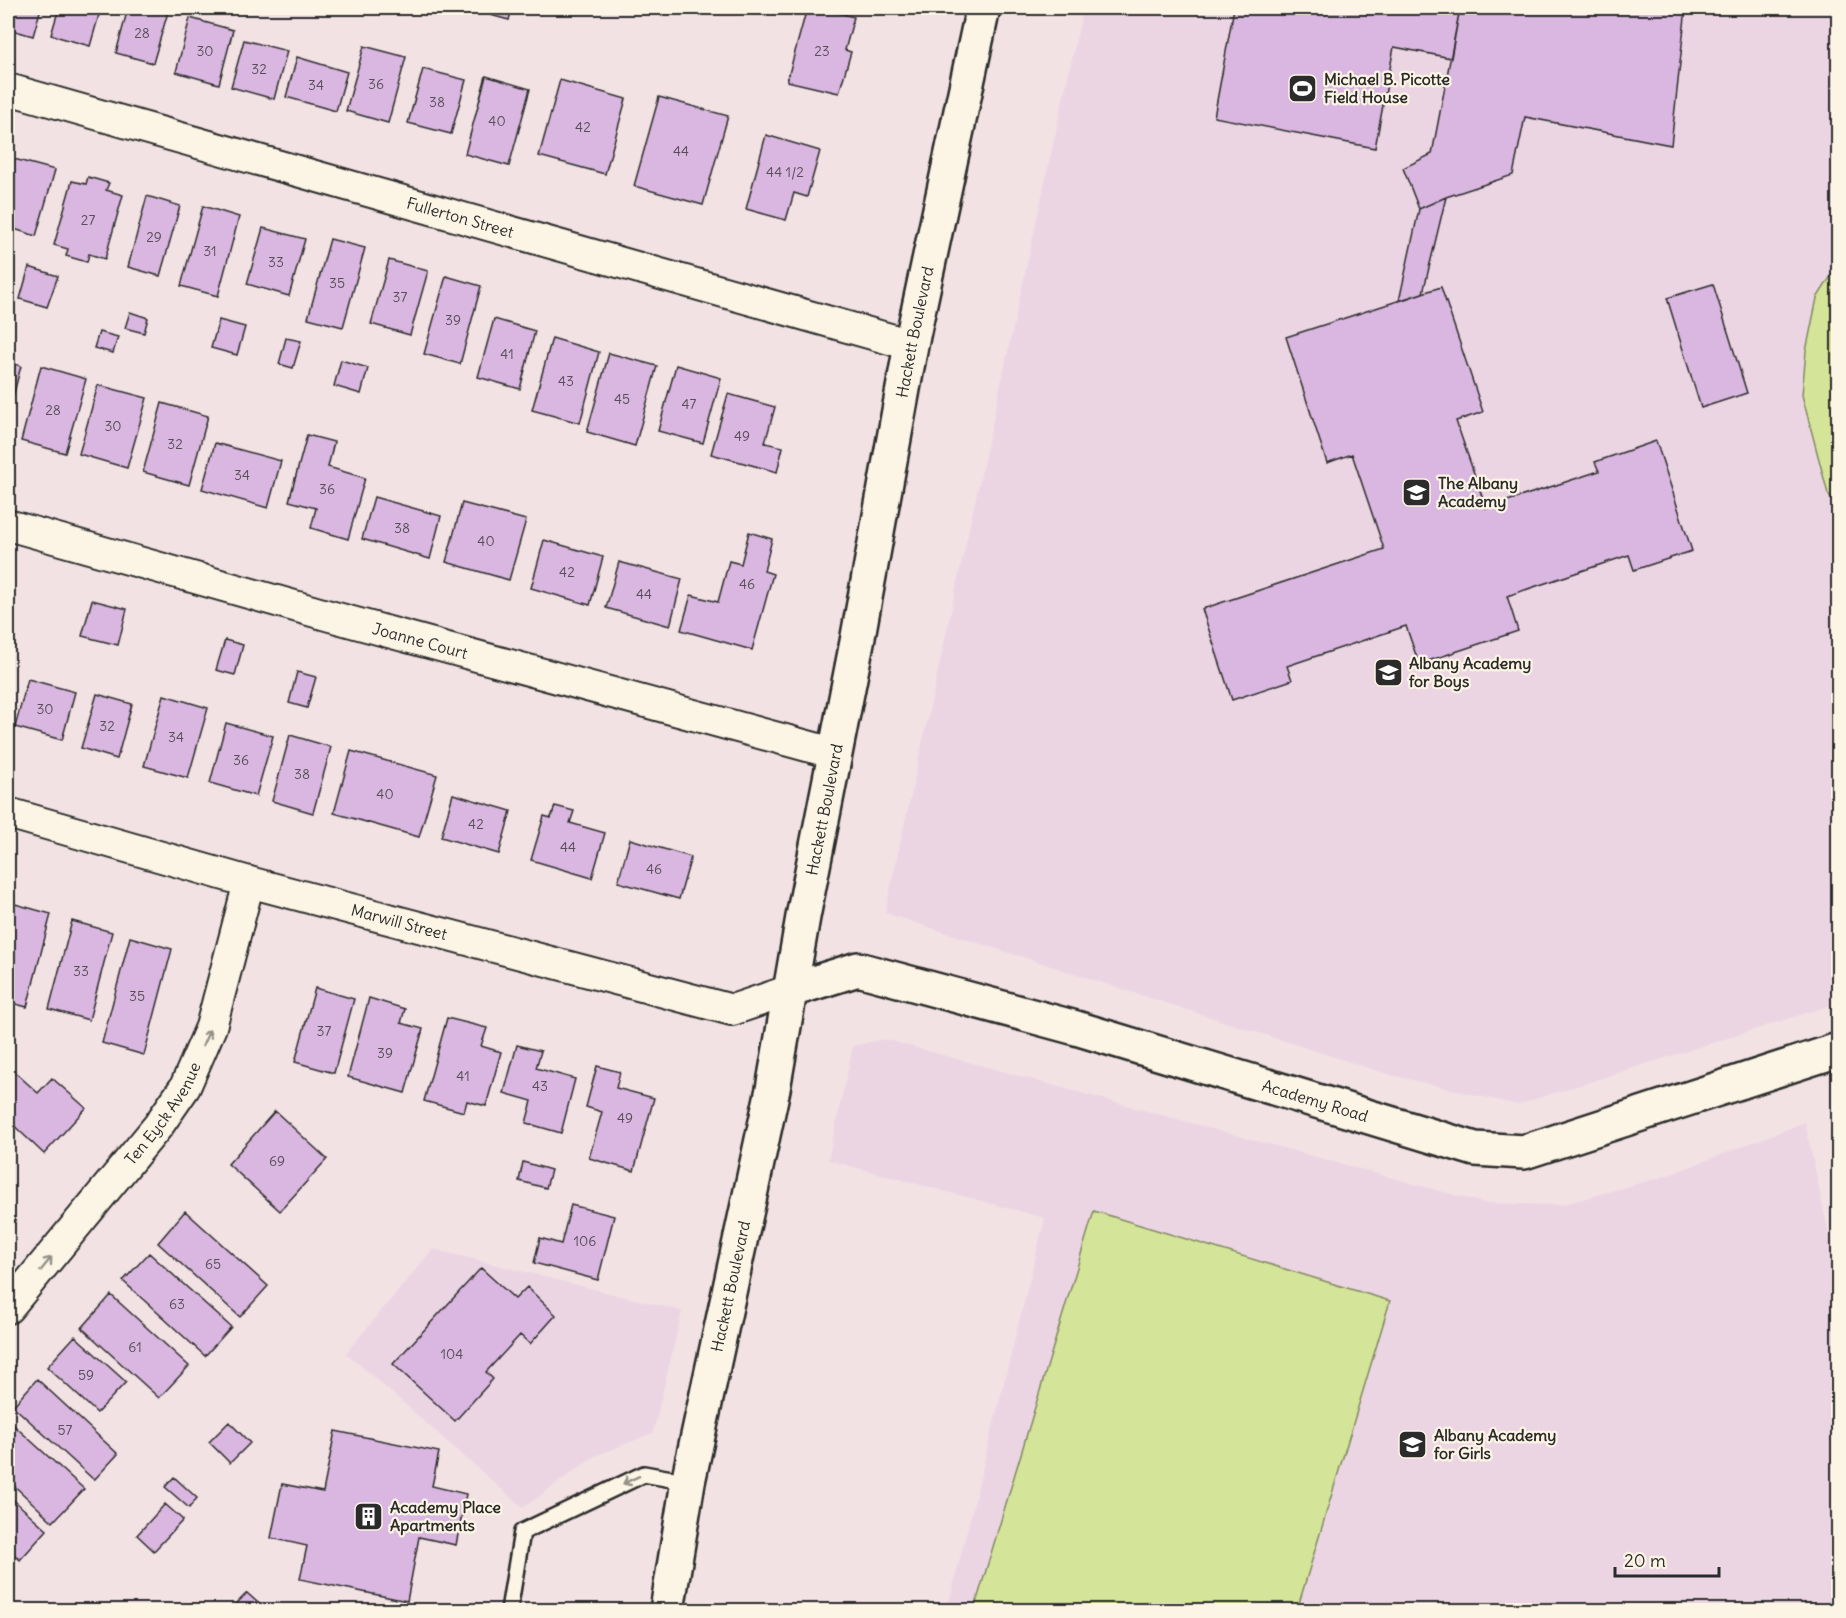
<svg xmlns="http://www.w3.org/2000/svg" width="1846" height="1618" font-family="Delius,sans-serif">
  <rect width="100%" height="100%" fill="#f2e2e4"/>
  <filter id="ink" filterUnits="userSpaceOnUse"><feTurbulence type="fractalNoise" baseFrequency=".0167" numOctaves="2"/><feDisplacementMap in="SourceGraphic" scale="12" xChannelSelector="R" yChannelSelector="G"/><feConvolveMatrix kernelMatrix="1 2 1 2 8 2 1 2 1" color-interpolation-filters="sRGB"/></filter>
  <g filter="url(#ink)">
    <path fill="#ebd5e3" d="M1083,8h755v995l-321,102 -130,-31 -502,-161z
      M884,1039l600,164 76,2 106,-29 139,-54 33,156v332h-891l98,-392 -217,-58 25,-114z
      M433,1249l249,62 -29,122 -58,23 -72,52 -177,-155z"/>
    <path fill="#d4e498" stroke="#808862" stroke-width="1.5" d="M1838,265v244l-10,-15 -26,-99 4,-44 11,-53z
      M1094,1211l296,90 -93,309h-323z"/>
    <path fill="#dab7e1" stroke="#2b2b2b" stroke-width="1.5" d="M8,8h33l-8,28 -25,-7z
      M59,8h42l-11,38 -39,-11z
      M128,8h22l18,4 -15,51 -37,-10z
      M492,8h20l-3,12 -19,-5z
      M807,8h14l33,9 -9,33 6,2 -12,41 -52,-12z
      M1234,8h226l-9,50 -57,-11 -19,101 -161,-31z
      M1460,8h226l-15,137 -146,-28 -12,58 -67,22 -27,12 -16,-41 29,-14z
      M190,18l43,12 -14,54 -43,-12z
      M244,40l43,11 -13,48 -43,-12z
      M364,46l42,11 -18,66 -42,-12z
      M297,57l50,15 -11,39 -50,-14z
      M423,69l43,11 -15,54 -43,-11z
      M486,76l44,13 -21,77 -44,-12z
      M560,80l66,19 -21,75 -66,-18z
      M659,97l69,19 -25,89 -69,-19z
      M766,135l54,16 -13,46 -13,-4 -8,27 -40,-11z
      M14,159l41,11 -19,66 -28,-9v-44z
      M88,177l21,6 -3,7 17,5 -18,64 -16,-5 -2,8 -21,-6 2,-7 -14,-4 18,-64 14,3z
      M147,196l33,10 -20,70 -32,-9z
      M1446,197l-23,96 -24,8 20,-92z
      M203,206l36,11 -21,79 -37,-10z
      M263,228l42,11 -16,57 -42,-12z
      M330,239l35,9 -22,79 -35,-9z
      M389,260l39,11 -18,64 -39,-11z
      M29,267l29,9 -11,31 -27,-8z
      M446,276l35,10 -21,78 -36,-10z
      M1713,284l34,109 -46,15 -34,-110z
      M1441,287l42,125 -27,9 30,87 113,-37 -4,-9 61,-21 36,110 -58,19 -5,-15 -122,41 11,35 -99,33 -13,-38 -119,40 5,14 -60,20 -30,-91 182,-60 -32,-95 -25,9 -41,-126z
      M130,312l18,6 -4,15 -19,-5z
      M494,319l41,12 -15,58 -42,-12z
      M219,320l26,7 -8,28 -26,-7z
      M99,332l19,5 -5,16 -19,-5z
      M286,338l15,3 -8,27 -14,-4z
      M552,338l47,14 -19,71 -48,-13z
      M609,353l48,13 -22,80 -48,-14z
      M341,360l27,8 -7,26 -27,-8z
      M8,362l13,4 -13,50z
      M676,365l45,13 -18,65 -45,-12z
      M41,366l45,13 -21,74 -44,-12z
      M98,385l49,13 -20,70 -48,-14z
      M728,394l47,13 -10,36 18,4 -6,25 -66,-18z
      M162,403l46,13 -19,69 -46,-13z
      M307,435l27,7 -6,25 37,11 -17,61 -37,-11 5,-20 -27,-7z
      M215,443l66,18 -13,47 -66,-19z
      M374,497l67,19 -11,43 -68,-20z
      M462,503l64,17 -17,60 -63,-18z
      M749,532l23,7 -8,32 9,3 -21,76 -71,-20 10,-35 27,7 11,-41 12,3z
      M544,540l59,17 -13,48 -59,-17z
      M619,562l63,17 -12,47 -64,-18z
      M92,600l35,9 -9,36 -36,-9z
      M225,640l18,5 -8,30 -19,-5z
      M297,672l19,5 -9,31 -18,-5z
      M28,679l47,13 -13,48 -47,-13z
      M97,694l35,10 -15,55 -36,-11z
      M164,695l44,13 -20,70 -44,-12z
      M226,723l47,13 -17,60 -46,-13z
      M290,735l41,12 -18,66 -41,-12z
      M351,751l86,24 -18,62 -85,-24z
      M453,794l58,17 -12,43 -58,-17z
      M555,806l19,5 -4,12 35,10 -13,45 -61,-18 13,-44 7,2z
      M630,839l61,18 -12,42 -61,-17z
      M8,902l43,12 -24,93 -19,-5z
      M72,921l40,11 -23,88 -40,-11z
      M130,937l42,12 -28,106 -42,-12z
      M315,988l39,11 -20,74 -39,-11z
      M369,998l36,11 -4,14 22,6 -18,64 -57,-16z
      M447,1018l40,10 -6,18 20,6 -15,54 -19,-5 -3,11 -40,-11z
      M517,1045l24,6 -5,17 39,11 -14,54 -35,-10 6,-22 -28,-8z
      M8,1066l30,27 14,-15 34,30 -42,46 -36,-34z
      M597,1066l23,6 -4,16 38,10 -20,73 -45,-13 13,-46 -16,-5z
      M275,1111l52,48 -47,52 -52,-47z
      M523,1162l28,8 -5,18 -27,-7z
      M571,1205l43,11 -16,64 -64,-17 6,-25 21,6z
      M185,1211l83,75 -28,31 -82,-74z
      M149,1253l82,74 -26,29 -82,-75z
      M481,1268l34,31 12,-12 29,28 -26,29 -10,-9 -34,37 7,7 -38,42 -62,-57z
      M111,1295l78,71 -30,32 -77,-70z
      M75,1336l51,46 -29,31 -50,-46z
      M37,1379l81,75 -24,26 -81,-74z
      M8,1420l76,69 -31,33 -45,-42z
      M229,1422l21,21 -20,20 -21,-21z
      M335,1431l104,21 -7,34 34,8 -10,51 -37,-8 -12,64 -107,-22 7,-33 -36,-8 11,-54 41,8z
      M174,1477l23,21 -8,10 -24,-21z
      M8,1495l39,35 -27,30 -12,-12z
      M165,1504l18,16 -29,31 -17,-16z
      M247,1593l19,17h-36z"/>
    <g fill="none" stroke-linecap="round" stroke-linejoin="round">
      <defs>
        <path id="lane" d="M509,1610l13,-78 122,-58 44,8"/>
        <g id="street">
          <path id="s1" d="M8,89l903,256"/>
          <path id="s2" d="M8,525l322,91 503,137"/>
          <path id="s3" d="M8,813l241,69 483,128 59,-20"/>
          <path id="s4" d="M8,1308l150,-182 27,-39 26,-60 38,-145"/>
        </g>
        <g id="secondary">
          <path id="s5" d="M791,990l67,-21 218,59 399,121 49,3 314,-102"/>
          <path id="s6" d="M667,1610l21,-128 85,-393 30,-172 54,-275 54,-297 72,-337"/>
        </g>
      </defs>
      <use href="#lane" stroke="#2b2b2b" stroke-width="20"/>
      <use href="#street" stroke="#2b2b2b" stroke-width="34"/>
      <use href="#secondary" stroke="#2b2b2b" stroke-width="38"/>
      <use href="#lane" stroke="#fcf5e5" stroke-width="15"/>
      <use href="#street" stroke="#fcf5e5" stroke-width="30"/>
      <use href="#secondary" stroke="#fcf5e5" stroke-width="33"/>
    </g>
    <defs><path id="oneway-shaft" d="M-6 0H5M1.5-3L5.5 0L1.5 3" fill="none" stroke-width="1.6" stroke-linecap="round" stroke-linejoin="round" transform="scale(1.5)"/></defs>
    <g stroke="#949088">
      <use href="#oneway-shaft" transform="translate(206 1038) rotate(-67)"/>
      <use href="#oneway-shaft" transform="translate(46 1264) rotate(-51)"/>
      <use href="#oneway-shaft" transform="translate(631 1480) rotate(155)"/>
    </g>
  </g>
  <defs>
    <symbol id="stadium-square" viewBox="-11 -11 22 22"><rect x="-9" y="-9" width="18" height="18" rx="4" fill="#2b2b2b" stroke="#fcf5e5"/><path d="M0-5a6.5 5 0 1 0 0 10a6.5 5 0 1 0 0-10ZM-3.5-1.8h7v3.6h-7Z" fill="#fff"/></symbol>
    <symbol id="school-square" viewBox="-11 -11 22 22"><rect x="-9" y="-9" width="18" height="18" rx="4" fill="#2b2b2b" stroke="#fcf5e5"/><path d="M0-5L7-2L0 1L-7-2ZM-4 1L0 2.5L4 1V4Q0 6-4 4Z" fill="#fff"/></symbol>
    <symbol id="building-square" viewBox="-11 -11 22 22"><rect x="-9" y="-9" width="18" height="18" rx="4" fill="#2b2b2b" stroke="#fcf5e5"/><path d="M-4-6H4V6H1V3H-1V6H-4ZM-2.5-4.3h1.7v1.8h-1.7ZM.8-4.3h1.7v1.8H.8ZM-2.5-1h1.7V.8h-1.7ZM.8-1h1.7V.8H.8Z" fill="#fff"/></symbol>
  </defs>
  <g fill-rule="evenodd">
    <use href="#stadium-square" x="1286" y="72" width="33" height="33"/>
    <use href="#school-square" x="1400" y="476" width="33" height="33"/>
    <use href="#school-square" x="1372" y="656" width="33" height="33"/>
    <use href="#school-square" x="1396" y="1428" width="33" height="33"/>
    <use href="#building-square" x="352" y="1500" width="33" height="33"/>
  </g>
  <g text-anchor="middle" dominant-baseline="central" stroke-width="4.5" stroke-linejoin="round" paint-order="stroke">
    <g font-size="14" fill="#574e58">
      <text x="142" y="33">28</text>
      <text x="205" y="51">30</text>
      <text x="822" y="51">23</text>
      <text x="259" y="69">32</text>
      <text x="376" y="84">36</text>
      <text x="316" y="85">34</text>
      <text x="437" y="102">38</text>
      <text x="497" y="121">40</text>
      <text x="583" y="127">42</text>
      <text x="681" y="151">44</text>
      <text x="785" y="172">44 1/2</text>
      <text x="88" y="220">27</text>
      <text x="154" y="237">29</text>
      <text x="210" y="251">31</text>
      <text x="276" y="262">33</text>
      <text x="337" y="283">35</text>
      <text x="400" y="297">37</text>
      <text x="453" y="320">39</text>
      <text x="507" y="354">41</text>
      <text x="566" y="381">43</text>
      <text x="622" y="399">45</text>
      <text x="689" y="404">47</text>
      <text x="53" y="410">28</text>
      <text x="113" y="426">30</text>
      <text x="742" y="436">49</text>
      <text x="175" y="444">32</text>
      <text x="242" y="475">34</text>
      <text x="327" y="489">36</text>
      <text x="402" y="528">38</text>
      <text x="486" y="541">40</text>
      <text x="567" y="572">42</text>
      <text x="747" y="584">46</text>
      <text x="644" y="594">44</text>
      <text x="45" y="709">30</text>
      <text x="107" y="726">32</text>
      <text x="176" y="737">34</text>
      <text x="241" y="760">36</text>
      <text x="302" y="774">38</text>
      <text x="385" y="794">40</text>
      <text x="476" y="824">42</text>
      <text x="568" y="847">44</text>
      <text x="654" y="869">46</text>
      <text x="81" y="971">33</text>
      <text x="137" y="996">35</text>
      <text x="324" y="1031">37</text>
      <text x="385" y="1053">39</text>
      <text x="463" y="1076">41</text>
      <text x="540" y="1086">43</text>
      <text x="625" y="1118">49</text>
      <text x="277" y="1161">69</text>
      <text x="585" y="1241">106</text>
      <text x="213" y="1264">65</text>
      <text x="177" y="1304">63</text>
      <text x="135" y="1347">61</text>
      <text x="452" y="1354">104</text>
      <text x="86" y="1375">59</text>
      <text x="65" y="1430">57</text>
    </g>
    <g font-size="16" font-weight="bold" fill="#2b2b2b" stroke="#fcf5e5" text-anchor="start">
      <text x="1324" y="79">Michael B. Picotte<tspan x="1324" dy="18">Field House</tspan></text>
      <text x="1438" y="483">The Albany<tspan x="1438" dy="18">Academy</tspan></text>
      <text x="1409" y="663">Albany Academy<tspan x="1409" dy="18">for Boys</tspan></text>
      <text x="1434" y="1435">Albany Academy<tspan x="1434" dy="18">for Girls</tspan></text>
      <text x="390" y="1507">Academy Place<tspan x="390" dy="18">Apartments</tspan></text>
    </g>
    <g font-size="16" fill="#2b2b2b" stroke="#fcf5e5">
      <text stroke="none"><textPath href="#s1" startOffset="470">Fullerton Street</textPath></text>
      <text stroke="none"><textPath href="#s6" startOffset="1302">Hackett Boulevard</textPath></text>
      <text stroke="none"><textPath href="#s2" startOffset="428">Joanne Court</textPath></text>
      <text stroke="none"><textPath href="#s6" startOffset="816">Hackett Boulevard</textPath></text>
      <text stroke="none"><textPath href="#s3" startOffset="406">Marwill Street</textPath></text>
      <text stroke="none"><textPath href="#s5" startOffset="546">Academy Road</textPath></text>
      <text stroke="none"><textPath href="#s4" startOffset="249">Ten Eyck Avenue</textPath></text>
      <text stroke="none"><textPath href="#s6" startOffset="330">Hackett Boulevard</textPath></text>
    </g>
  </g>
  <rect width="1846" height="1618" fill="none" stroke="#fcf5e5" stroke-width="30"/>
  <rect x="15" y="15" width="1816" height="1588" fill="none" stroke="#2b2b2b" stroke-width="2" filter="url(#ink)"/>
  <path d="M1615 1567v9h104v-9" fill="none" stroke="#2b2b2b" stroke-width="3"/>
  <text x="1624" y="1567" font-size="18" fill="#2b2b2b" stroke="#fcf5e5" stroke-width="4.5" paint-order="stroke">20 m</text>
</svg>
